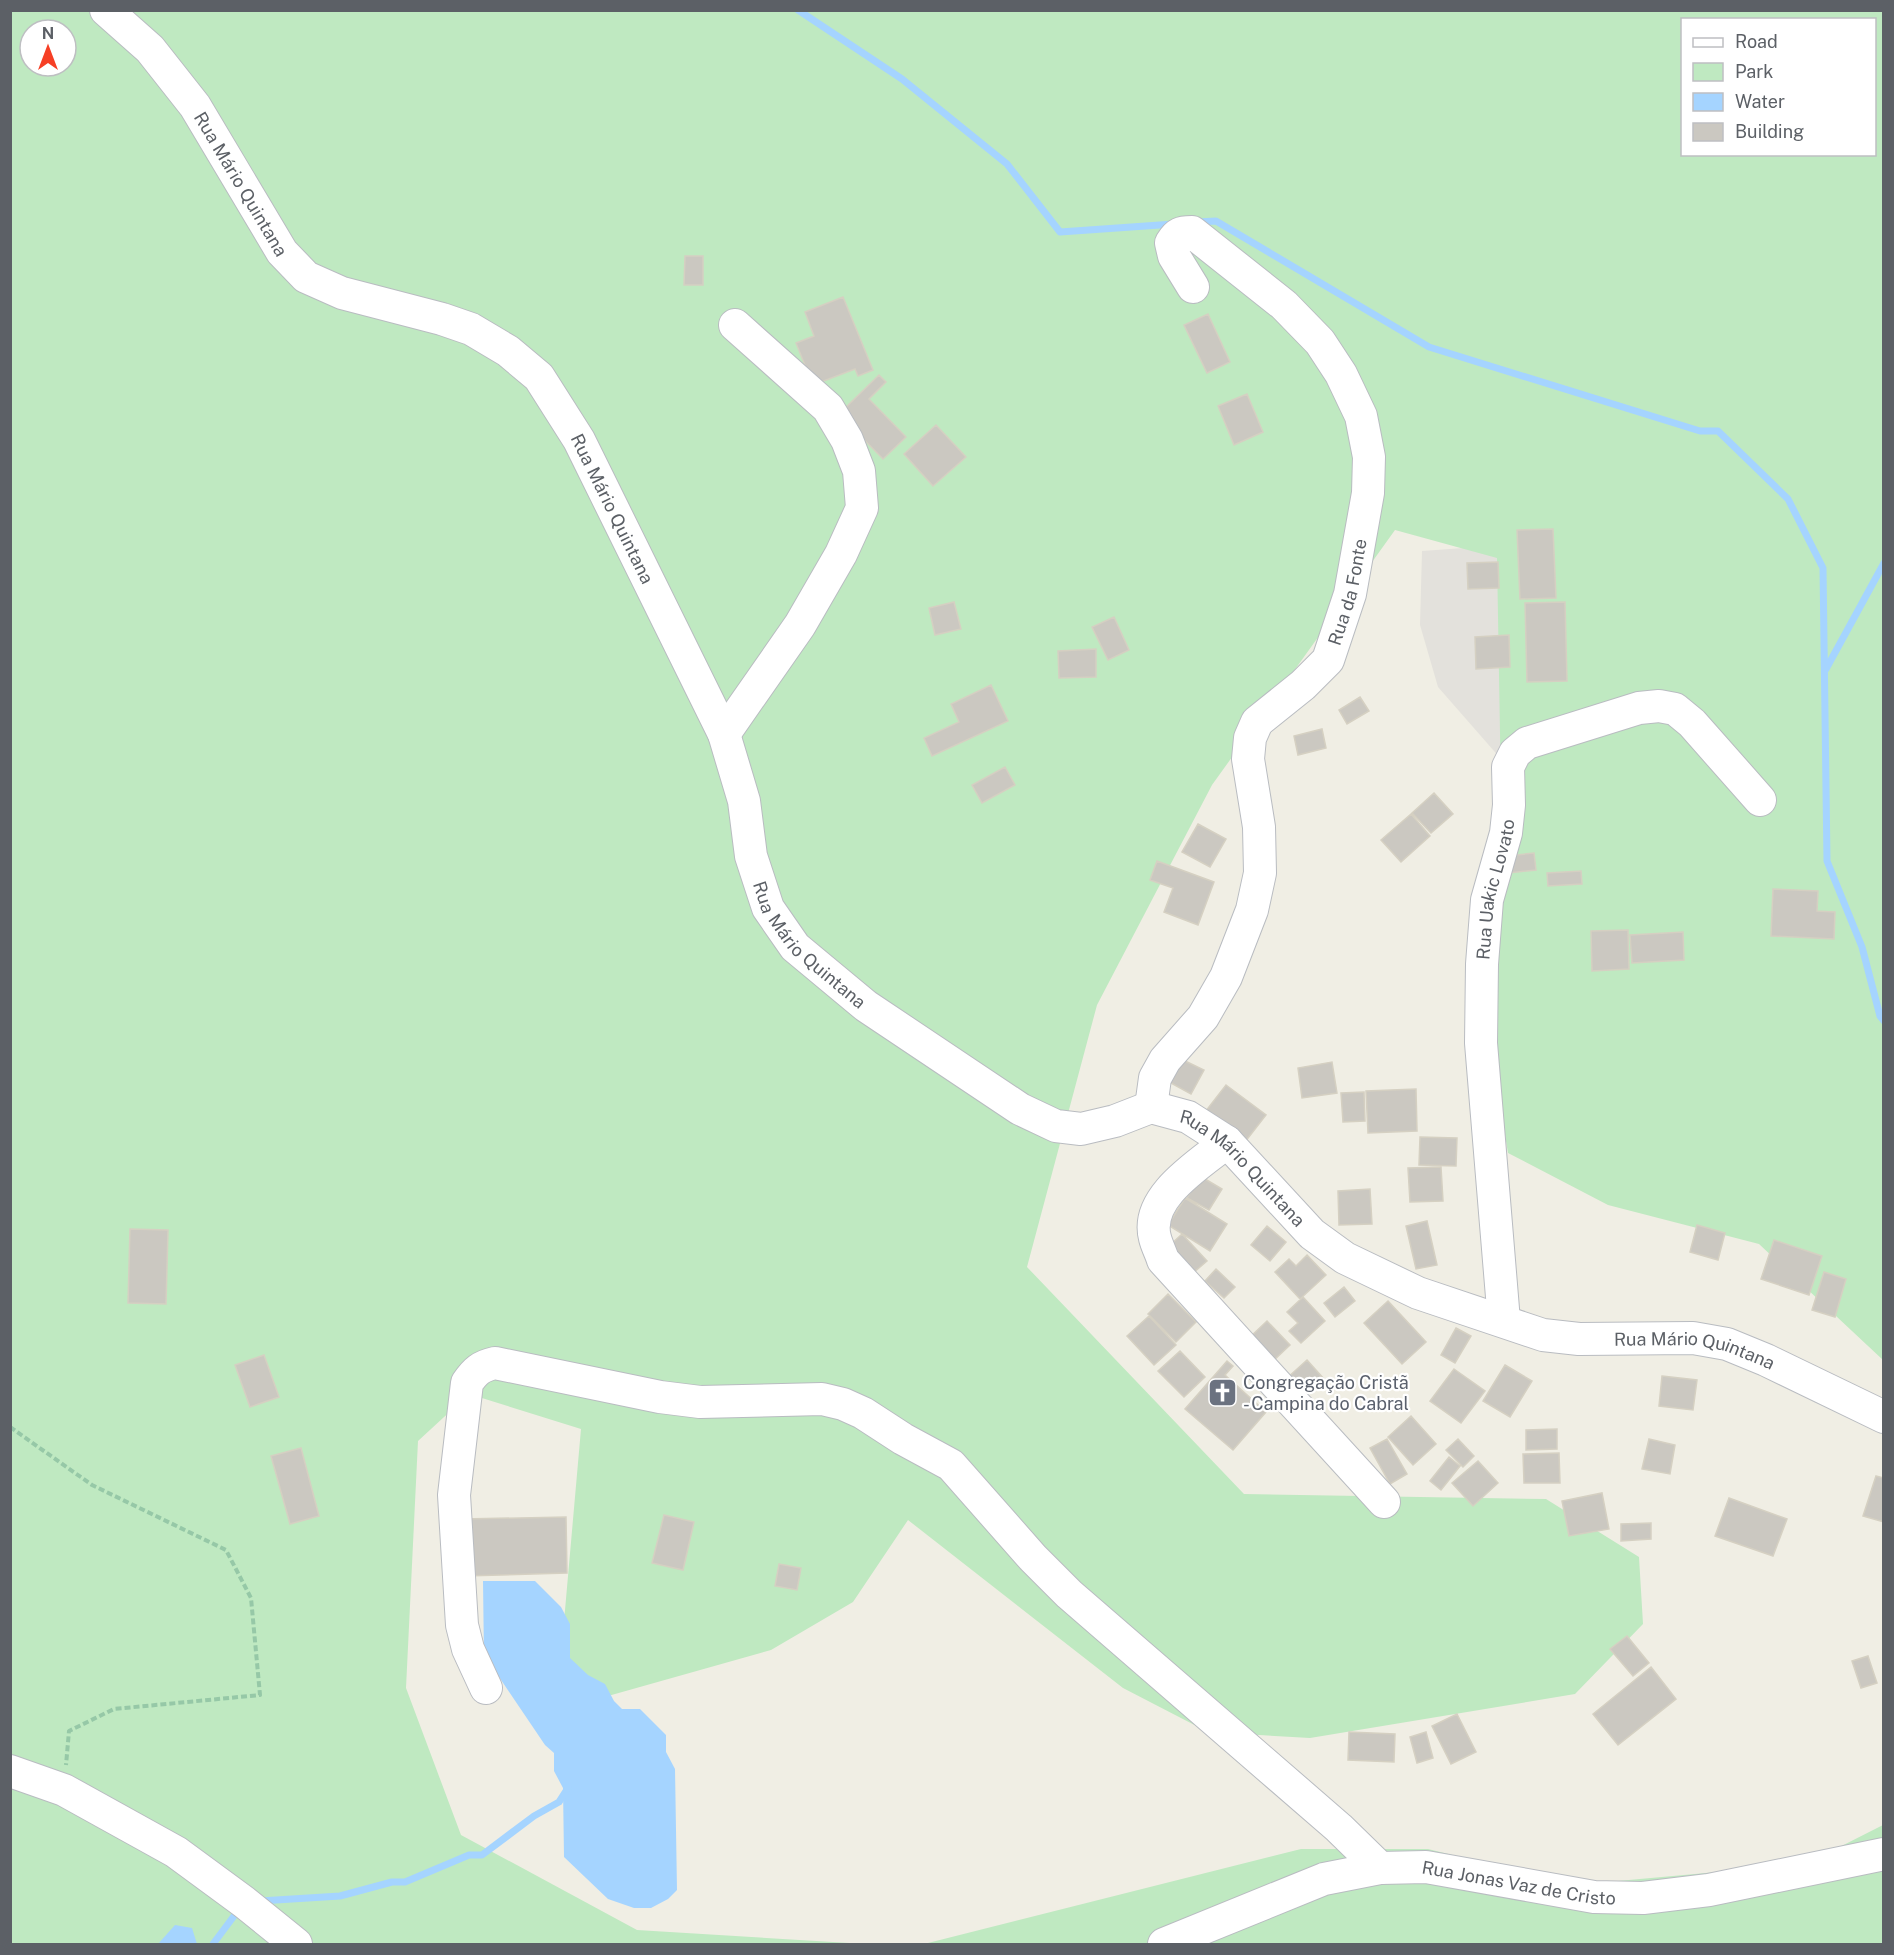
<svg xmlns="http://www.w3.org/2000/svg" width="1894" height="1955" font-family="'Public Sans',sans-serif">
  <rect width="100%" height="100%" fill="#f0eee4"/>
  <path fill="#e3e1dc" d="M1717,530l-209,237 -70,-80 -18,-62 2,-74z"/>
  <path fill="#bfe9c1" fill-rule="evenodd" d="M11,11h1872v1349l-124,-116 -151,-39 -100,-52 -22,-132 16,-172 -5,-291 -102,-28 -183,255 -115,220 -70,262 217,227 302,5 93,58 4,67 -68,70 -265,44 -102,-6 -85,-44 -215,-168 -55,82 -82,48 -163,46 -49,-18 22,-249 -112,-35 -51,47 -12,247 55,147 176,95 229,14h-855zM1682,20h192v134h-192zM30,30h36v36h-36z
    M1883,1825v119h-959l377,-95h127l146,36 232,-21z"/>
  <path fill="#a5d4ff" d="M483,1581h52l26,26 9,17v34l18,17 17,9 9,17 8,8h18l26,26v17l9,17 2,121 -9,9 -17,9h-17l-26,-9 -44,-42 -1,-69 -9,-17v-18l-9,-8 -52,-77 -9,-9z
    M175,1925l17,3 5,16h-39z"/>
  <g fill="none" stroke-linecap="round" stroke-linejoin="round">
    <path stroke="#a5d4ff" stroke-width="7" d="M798,10l104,69 105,85 53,68 114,-8
      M1197,222l19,-1 213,126 271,84h18l70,68 35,69 4,293 35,86 18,69 4,5
      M1826,669l58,-106
      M260,1901l80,-5 52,-14h13l64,-27h13l52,-39 25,-14 9,-14
      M213,1944l27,-36"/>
  </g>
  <path fill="#cbc8c1" stroke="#d5d0c2" stroke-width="1.5" d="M685,256h18v29h-19z
    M843,297l30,73 -15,6 -3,-7 -42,16 -17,-42 18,-7 -9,-24z
    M1208,314l22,48 -23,11 -23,-48z
    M879,375l7,7 -17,17 37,38 -23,22 -44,-45z
    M1247,394l16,38 -29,13 -16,-39z
    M936,425l30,32 -33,29 -29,-32z
    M1553,529l3,69 -36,1 -3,-69z
    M1498,562l1,26 -31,1 -1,-26z
    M954,602l7,27 -26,6 -6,-27z
    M1565,602l2,79 -40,1 -2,-79z
    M1114,617l15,33 -21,10 -16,-33z
    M1509,635l1,32 -34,2 -1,-32z
    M1096,649v28l-37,1 -1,-27z
    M991,685l17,36 -76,35 -8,-18 35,-16 -8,-18z
    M1360,697l9,14 -22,13 -8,-14z
    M1322,729l4,19 -28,7 -4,-19z
    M1005,767l10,18 -33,18 -10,-18z
    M1434,793l19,21 -22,19 -19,-20z
    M1411,814l19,22 -29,26 -20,-22z
    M1198,824l28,15 -16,28 -28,-15z
    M1534,853l2,17 -27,3 -2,-17z
    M1157,861l57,21 -16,43 -34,-13 9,-24 -23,-8z
    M1581,871l1,13 -34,2 -1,-13z
    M1773,889l45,2 -1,20 18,1 -1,27 -63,-3z
    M1628,930l1,39 -37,2 -1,-40z
    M1683,932l1,28 -52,3 -2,-28z
    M1181,1059l23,11 -13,24 -22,-12z
    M1332,1062l5,31 -35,5 -4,-30z
    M1226,1085l40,30 -21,27 -40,-30z
    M1416,1089l1,42 -49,2 -2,-42z
    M1364,1092l1,29 -22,1 -2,-29z
    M1420,1137l37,1 -1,28 -37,-1z
    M1441,1167l2,34 -33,1 -2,-34z
    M1200,1176l22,13 -13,21 -22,-12z
    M1370,1189l2,35 -33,1 -1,-34z
    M1185,1198l42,26 -17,27 -42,-26z
    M1427,1221l10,44 -21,4 -10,-43z
    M1697,1225l28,8 -7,27 -28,-8z
    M1267,1226l19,16 -16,19 -19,-16z
    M130,1229l38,1 -2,74 -38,-1z
    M1182,1234l25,27 -14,12 -25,-26z
    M1774,1240l48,16 -13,39 -48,-16z
    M1307,1255l19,20 -26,24 -25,-27 14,-13 7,7z
    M1216,1269l19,18 -11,11 -19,-17z
    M1824,1272l22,7 -11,38 -23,-7z
    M1344,1287l11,14 -20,16 -11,-14z
    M1168,1294l28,28 -20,20 -28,-28z
    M1303,1297l22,24 -24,22 -12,-12 9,-8 -11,-11z
    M1388,1301l38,41 -24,22 -38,-41z
    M1149,1316l27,29 -22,20 -27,-29z
    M1267,1321l23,24 -19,18 -23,-24z
    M1456,1328l15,8 -16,27 -14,-8z
    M1180,1351l25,26 -21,20 -26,-26z
    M264,1355l15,42 -29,10 -15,-42z
    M1307,1360l17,19 -22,19 -16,-19z
    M1227,1361l6,5 -8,9 41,37 -33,38 -48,-41z
    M1505,1365l27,16 -22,36 -27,-16z
    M1454,1369l31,22 -24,32 -31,-22z
    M1662,1376l35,4 -4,30 -34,-4z
    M1411,1416l25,28 -23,21 -25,-28z
    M1557,1429v20l-31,1v-20z
    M1387,1439l20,35 -17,10 -20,-36z
    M1458,1439l16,17 -11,11 -17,-17z
    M1649,1439l26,6 -5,29 -28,-5z
    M301,1448l18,68 -29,8 -19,-68z
    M1559,1453l1,30h-36l-1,-29z
    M1449,1457l11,9 -19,24 -11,-9z
    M1478,1461l20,22 -25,23 -21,-23z
    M1876,1476l8,2v44l-21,-6z
    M1602,1493l7,36 -40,7 -7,-35z
    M1729,1498l58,21 -14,37 -58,-20z
    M664,1515l30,7 -11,48 -31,-7z
    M566,1517l1,56 -102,3 -2,-57z
    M1651,1523v16l-30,2v-17z
    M779,1564l22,4 -4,22 -22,-4z
    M1627,1636l22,27 -16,13 -23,-27z
    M1868,1656l9,27 -16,5 -9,-27z
    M1651,1667l25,32 -58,46 -25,-31z
    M1457,1714l19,38 -25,12 -19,-38z
    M1349,1732l46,2 -1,28 -46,-2z
    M1426,1732l7,26 -16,5 -7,-26z"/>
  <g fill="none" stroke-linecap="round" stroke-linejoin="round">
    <defs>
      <g id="minor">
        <path id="s1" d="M106,10l44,39 45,57 87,146 24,25 36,16 100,26 29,10 37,22 31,26 40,63 145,294 20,67 7,55 17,52 27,39 71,59 154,103 36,17 25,3 34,-8 36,-14 37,10 39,25 85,92 33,24 73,35 125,42 36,4 114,-1 34,6 39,16 118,57"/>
        <path d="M724,734l76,-109 41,-71 21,-46 -3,-37 -12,-31 -19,-32 -93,-83"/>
        <path id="s2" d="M1151,1107l4,-29 10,-18 38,-43 23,-40 26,-67 8,-37 -1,-46 -11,-68 2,-21 7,-16 46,-37 25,-25 22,-66 18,-101 1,-36 -8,-41 -20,-42 -21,-32 -36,-37 -92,-73c-11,0 -15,1 -21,11l3,13 19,31"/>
        <path d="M1227,1142c-27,22 -83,55 -72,96 2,8 6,15 8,22l221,242"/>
        <path id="s3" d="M1504,1321l-23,-278 1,-79 5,-64 19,-67 3,-28 -1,-38 7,-14 12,-10 112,-35 20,-2 16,3 17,14 68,77"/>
        <path d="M486,1688l-18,-39 -6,-24 -8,-130 13,-112c8,-12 14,-17 28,-20l165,34 40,5 122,-3 21,5 20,9 40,26 48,26 82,93 36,36 270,234 41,40"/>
        <path d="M10,1771l54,19 112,62 68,50 52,42"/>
        <path id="s4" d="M1164,1944l160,-65 56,-11 46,-1 168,30 49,1 66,-8 175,-36"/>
      </g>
    </defs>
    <use href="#minor" stroke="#b9bcc1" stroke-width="34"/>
    <path stroke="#96c8a7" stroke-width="4" stroke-dasharray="6 3" stroke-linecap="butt" d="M10,1427l82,58 134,65 25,48 9,97 -146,14 -45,22 -3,34"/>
    <use href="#minor" stroke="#fff" stroke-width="32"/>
  </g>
  <defs>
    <symbol id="church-square" viewBox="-11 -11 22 22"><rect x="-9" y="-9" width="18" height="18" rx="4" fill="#6b7280" stroke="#fff"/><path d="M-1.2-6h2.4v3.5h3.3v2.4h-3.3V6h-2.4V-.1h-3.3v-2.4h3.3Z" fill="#fff"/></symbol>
  </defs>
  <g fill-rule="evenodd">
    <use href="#church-square" x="1206" y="1376" width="33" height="33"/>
  </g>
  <g text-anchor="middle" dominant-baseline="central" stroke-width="4.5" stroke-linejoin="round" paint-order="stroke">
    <g font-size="18" fill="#5c6066" stroke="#fff">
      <text stroke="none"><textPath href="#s1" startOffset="222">Rua Mário Quintana</textPath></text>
      <text stroke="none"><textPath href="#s1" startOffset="744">Rua Mário Quintana</textPath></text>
      <text stroke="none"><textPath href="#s2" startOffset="582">Rua da Fonte</textPath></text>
      <text stroke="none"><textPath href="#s3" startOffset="434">Rua Uakic Lovato</textPath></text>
      <text stroke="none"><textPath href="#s1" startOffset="1230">Rua Mário Quintana</textPath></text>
      <text stroke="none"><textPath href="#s1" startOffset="1752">Rua Mário Quintana</textPath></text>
      <text stroke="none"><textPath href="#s1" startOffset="2256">Rua Mário Quintana</textPath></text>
      <text stroke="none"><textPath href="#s4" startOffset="370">Rua Jonas Vaz de Cristo</textPath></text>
    </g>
    <g font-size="18" fill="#5b616d" stroke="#fff" text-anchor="start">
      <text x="1243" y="1382">Congregação Cristã<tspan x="1243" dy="21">- Campina do Cabral</tspan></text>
    </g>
  </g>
  <rect width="1894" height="1955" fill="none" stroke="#5c6066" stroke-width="24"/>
  <rect x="1681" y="18" width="195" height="138" fill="#ffffff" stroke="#bebfc2" stroke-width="1.5"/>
  <rect x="1693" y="38" width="30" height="9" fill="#ffffff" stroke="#bebfc2" stroke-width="1.5"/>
  <text x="1735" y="48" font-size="18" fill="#5c6066">Road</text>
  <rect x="1693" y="63" width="30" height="18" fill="#bfe9c1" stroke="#bebfc2" stroke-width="1.5"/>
  <text x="1735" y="78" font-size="18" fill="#5c6066">Park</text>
  <rect x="1693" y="93" width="30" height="18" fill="#a5d4ff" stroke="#bebfc2" stroke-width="1.5"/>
  <text x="1735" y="108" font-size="18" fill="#5c6066">Water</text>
  <rect x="1693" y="123" width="30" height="18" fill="#cbc8c1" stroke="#bebfc2" stroke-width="1.5"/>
  <text x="1735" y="138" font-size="18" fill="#5c6066">Building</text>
  <g transform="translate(48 48)"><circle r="28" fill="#ffffff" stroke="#bebfc2" stroke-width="1.5"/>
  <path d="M0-4.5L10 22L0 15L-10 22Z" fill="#f63f25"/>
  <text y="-9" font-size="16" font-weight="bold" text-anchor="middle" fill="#5c6066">N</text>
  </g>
</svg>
